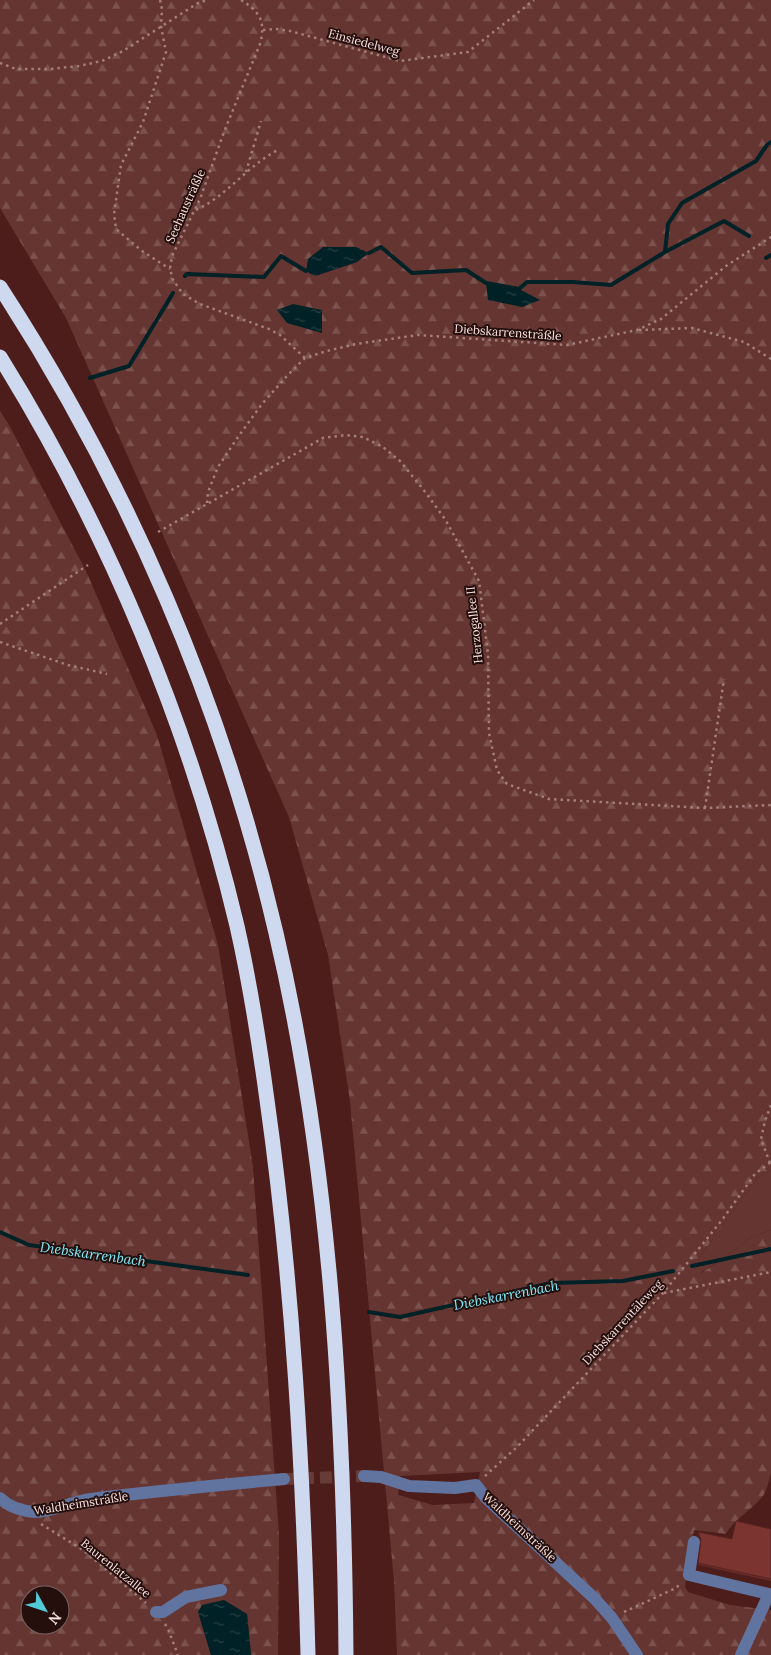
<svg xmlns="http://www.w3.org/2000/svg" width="771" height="1655" font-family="Lora,serif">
  <defs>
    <pattern id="forest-firs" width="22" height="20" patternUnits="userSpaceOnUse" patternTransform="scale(1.25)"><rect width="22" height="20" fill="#653531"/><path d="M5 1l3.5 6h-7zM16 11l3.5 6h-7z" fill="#7c524e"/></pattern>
    <pattern id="water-ripples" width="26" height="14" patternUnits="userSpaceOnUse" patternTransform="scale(1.25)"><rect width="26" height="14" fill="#002125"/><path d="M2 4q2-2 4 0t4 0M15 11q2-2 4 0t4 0" fill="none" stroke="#264144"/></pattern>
  </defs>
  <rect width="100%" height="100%" fill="#4c1d1a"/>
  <path fill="#653531" d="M771,1170v60l-20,7 -28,22 -23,14 -1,-15 58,-80z"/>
  <path fill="url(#forest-firs)" fill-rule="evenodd" d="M0,0h771v1170l-14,8 -58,80 2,15 22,-14 28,-22 20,-7v243c-2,7 -4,17 -8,23 -11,14 -28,22 -37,38l-32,-4 -9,57 3,5 42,13 41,5v45h-374l-3,-74 -44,-480 -22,-146 -39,-138 -223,-499 -66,-110zM357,262l-42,14 -9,-5zM480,1472l-6,31 -41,2 -35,-10 2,-19z
    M0,411l9,14 77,146 71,164 61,210 35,222 26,368 -1,120h-27l-4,-41 -49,-2 13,43h-211zM30,1595h30v30h-30z"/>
  <path fill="url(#water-ripples)" d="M323,247h33l13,6 -12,9 -42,14 -9,-5 2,-12z
    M486,283l33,6 21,11 -18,7 -34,-7z
    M293,304l29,6v23l-35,-10 -10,-13z
    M224,1600l23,14 4,41h-40l-13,-43 4,-7z"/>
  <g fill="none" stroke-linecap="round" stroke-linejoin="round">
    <path stroke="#002125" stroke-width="4" d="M665,252l3,-28 14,-21 74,-42 11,-16 4,-3
      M369,253l12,-6 31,26 54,-3 20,13 33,6 8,-7h46l38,3 54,-33 59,-31 25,15
      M766,258l5,-3
      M185,276l2,-2 77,3 17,-21 25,15
      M90,378l39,-12 44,-73
      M0,1232l29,13 219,30
      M692,1266l79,-17
      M369,1312l31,5 151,-34 72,-2 50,-10"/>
    <path stroke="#663b38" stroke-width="12" stroke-dasharray="12 6" stroke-linecap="butt" d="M284,1479l80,-3"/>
    <path stroke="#a37e7b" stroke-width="2.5" stroke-dasharray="2.5 4" stroke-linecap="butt" d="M160,0l2,9 -1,17 5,26 -23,70 -22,43 -7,49 2,15 26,22 28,18
      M241,0c19,12 25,21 19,44l-36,88 -24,67 -28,57 -2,13 3,11 10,14 17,10 69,25 11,6 25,23
      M263,30l13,-1 14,2 110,30 68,-9 66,-52
      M0,63l16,6h34l29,-3 23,-5 21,-10 75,-48 9,-3
      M246,172l15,-51
      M196,210c31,-14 52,-45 82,-60
      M639,330l53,-2 52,14 27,17
      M207,503l1,-11 10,-25 20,-30 24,-33 24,-27 19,-19 22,-7 29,-7 62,-9 149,10 70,-15 24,-11 65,-53 45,-29
      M158,532l165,-94 23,-3 17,2 20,10 17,14 23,28 22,30 34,62 9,73 1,79 8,37 10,14 42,15 156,9 66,-3
      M0,624l88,-59
      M0,642l68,23 39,9
      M705,808l19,-129
      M770,1163l-9,-24 4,-18 6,-16
      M664,1293l107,-21
      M485,1476l32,-29 146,-154 59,-73 33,-46 16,-12
      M41,1524l42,26 63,53
      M624,1612l52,-24 5,-5
      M165,1624l3,5 10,26"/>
    <path stroke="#6174a0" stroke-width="12" d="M364,1476l17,1 28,9 46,2 21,-3 10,13 108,100 18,20 25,37
      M0,1498c9,9 22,13 35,14 19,0 37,-11 56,-13 64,-8 129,-14 193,-20
      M694,1542l-5,33 80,19 -28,61
      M156,1612h7l23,-15 35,-7"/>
    <path stroke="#ced8ee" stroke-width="15" d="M0,287c128,197 223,417 276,646 55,235 68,481 70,722
      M0,357c108,174 190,370 237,569 13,57 22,115 30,174 26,184 36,369 41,555"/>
  </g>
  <path fill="#6b2d29" d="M771,1529v52l-72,-16 -1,-2 34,-24z"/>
  <path fill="#7c3430" stroke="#572422" d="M736,1521l35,8v50l-73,-16 3,-23 -3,-8 34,7z"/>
  <g text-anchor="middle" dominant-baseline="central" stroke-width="4" stroke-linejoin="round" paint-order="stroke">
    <g font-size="12" fill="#fce2df" stroke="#240f0d">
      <text transform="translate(364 42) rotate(15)">Einsiedelweg</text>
      <text transform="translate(185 206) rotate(-66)">Seehausträßle</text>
      <text transform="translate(508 332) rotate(4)">Diebskarrensträßle</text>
      <text transform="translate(474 625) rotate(-96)">Herzogallee II</text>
      <text transform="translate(622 1322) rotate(-47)">Diebskarrentäleweg</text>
      <text transform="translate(81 1503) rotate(-9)">Waldheimsträßle</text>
      <text transform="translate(520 1527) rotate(43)">Waldheimsträßle</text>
      <text transform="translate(116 1568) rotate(39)">Baurenlatzallee</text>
    </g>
    <g font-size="14" font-style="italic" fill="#7cedfa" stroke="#240f0d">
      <text transform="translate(93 1254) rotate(8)">Diebskarrenbach</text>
      <text transform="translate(506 1295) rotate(-11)">Diebskarrenbach</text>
    </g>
  </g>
  <g transform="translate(45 1610) rotate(130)"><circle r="24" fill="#240f0d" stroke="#7a6361"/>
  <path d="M0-4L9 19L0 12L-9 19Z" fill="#52cbd9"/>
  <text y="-8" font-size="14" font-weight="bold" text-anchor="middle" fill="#fce2df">N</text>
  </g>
</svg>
